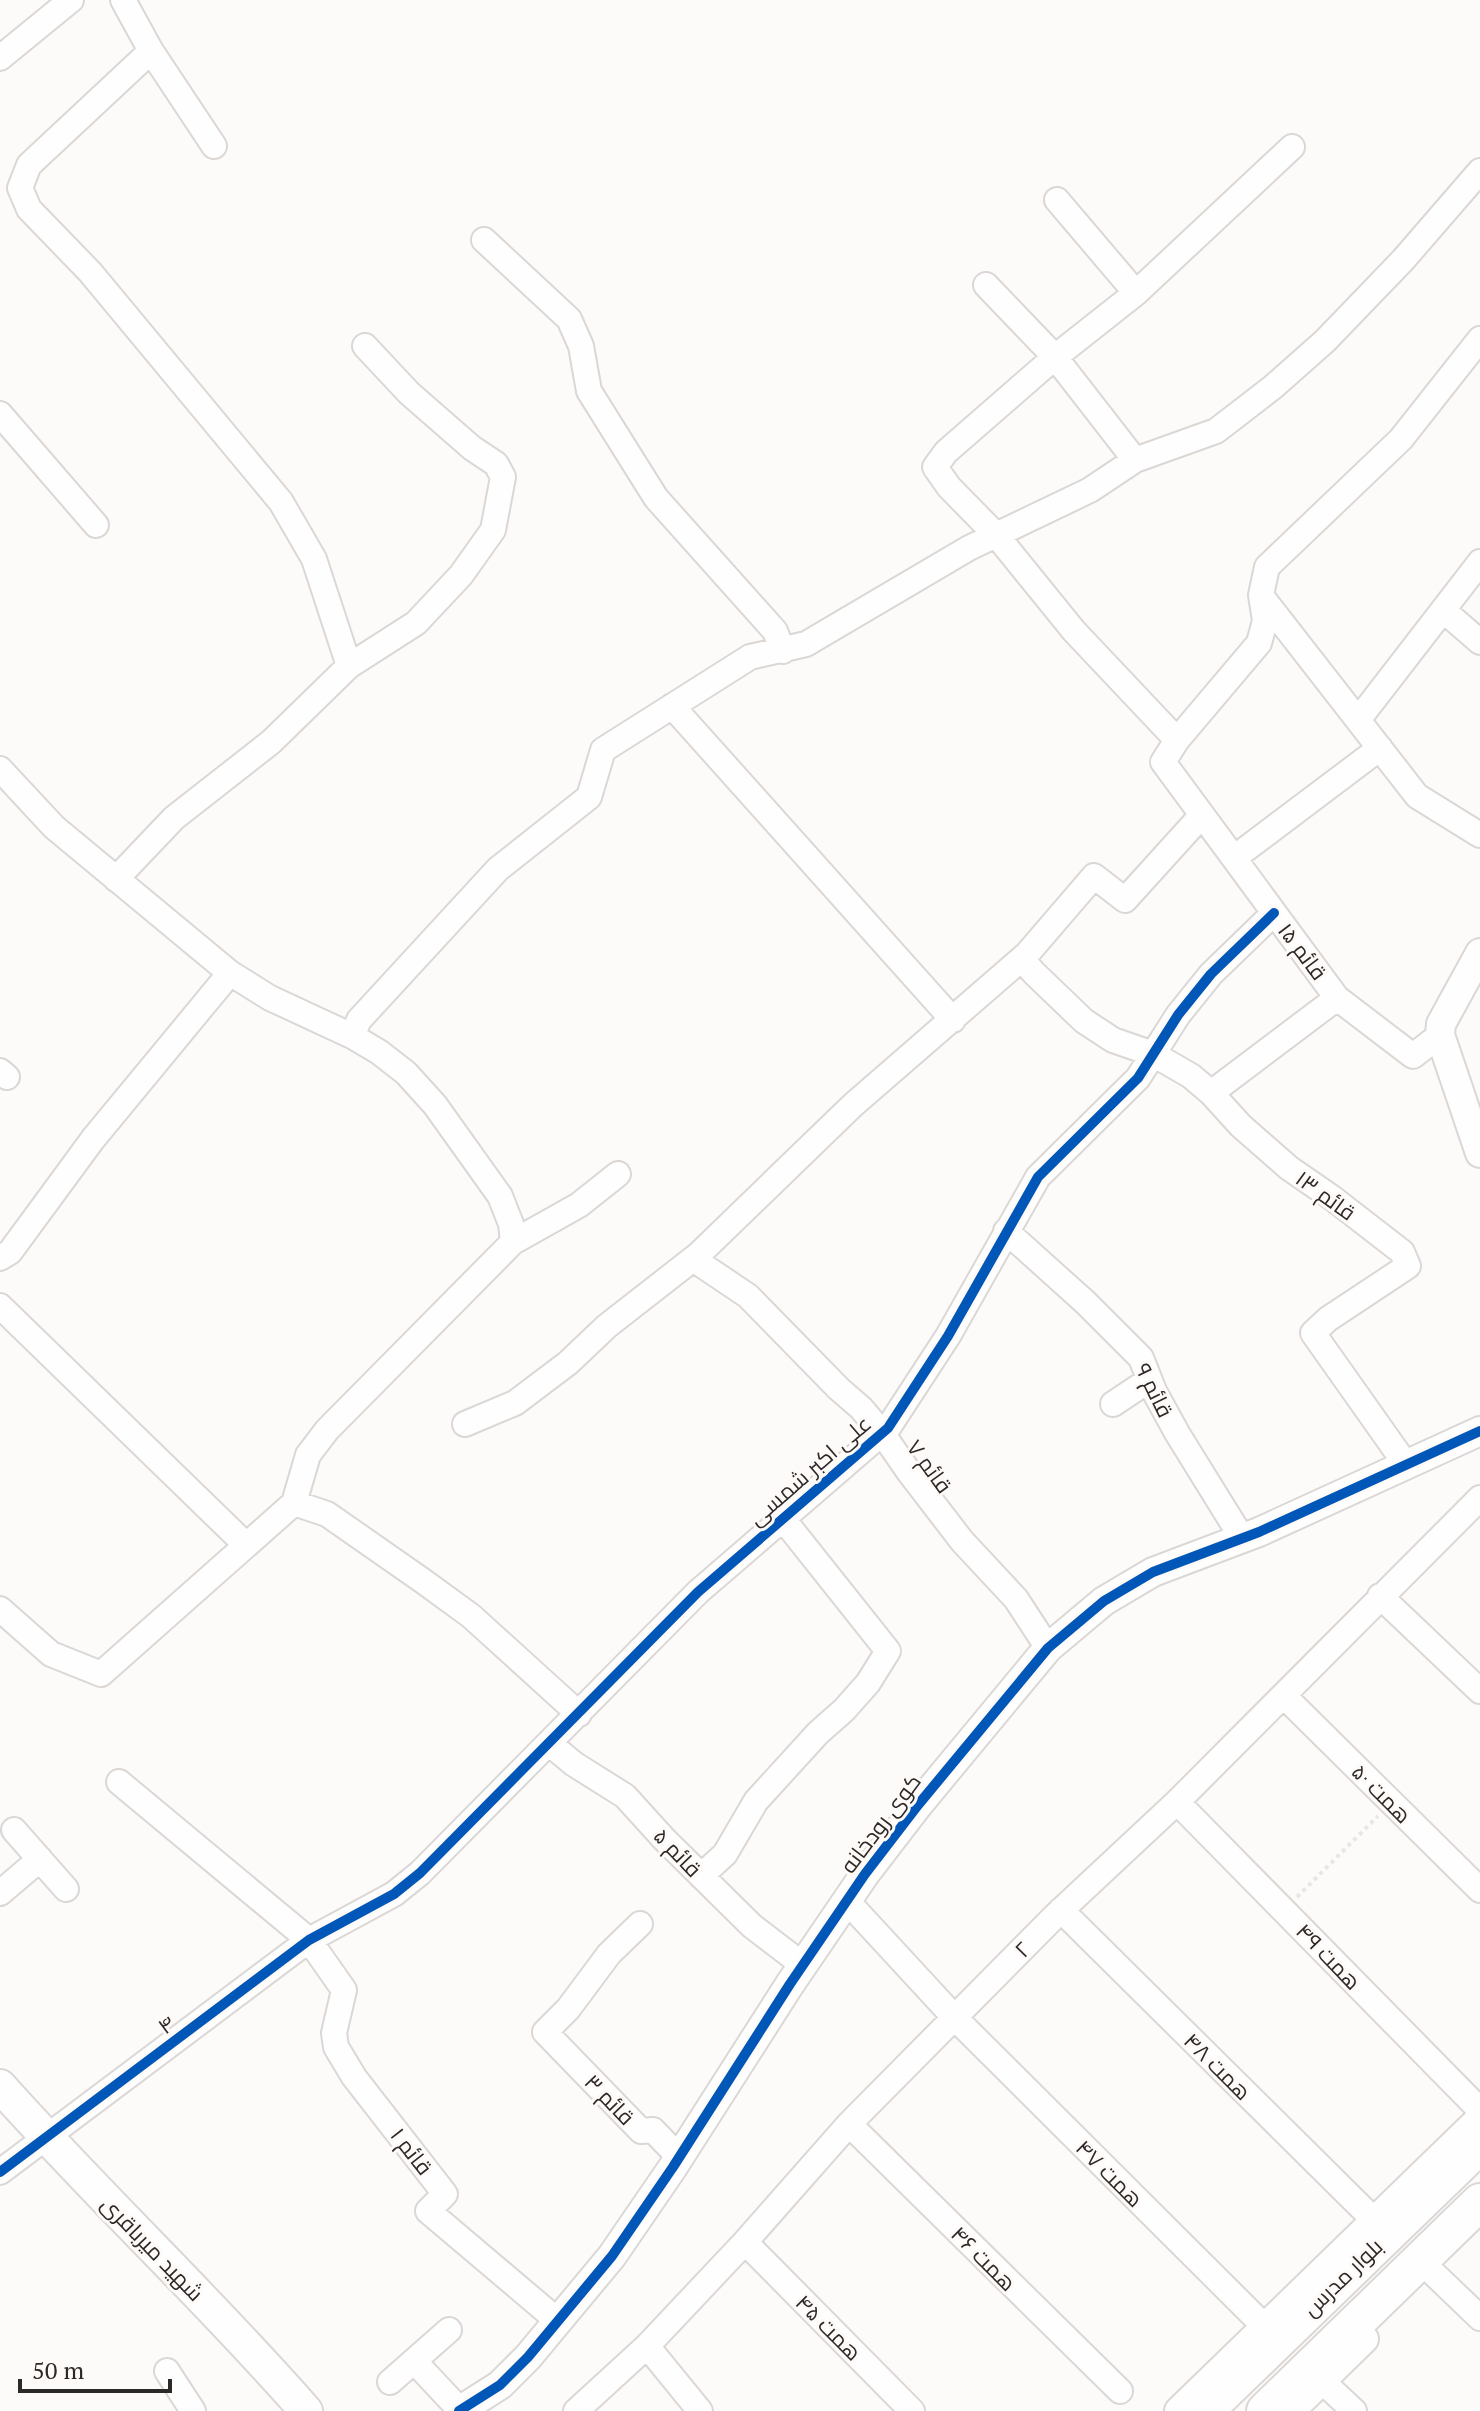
<svg xmlns="http://www.w3.org/2000/svg" width="1480" height="2411" font-family="'PT Serif',Cairo,serif">
  <rect width="100%" height="100%" fill="#fdfbf9"/>
  <g fill="none" stroke-linecap="round" stroke-linejoin="round">
    <defs>
      <path id="minor" d="M123,0l28,51 63,95
        M151,51l-122,114 -9,23 9,21 61,63 191,230 33,57 35,107
        M0,58l71,-58
        M1057,200l79,93
        M484,240l85,79 12,27 8,45 67,107 119,133 8,20
        M986,285l69,72 80,103
        M0,414l96,111
        M1262,597l155,199 63,39
        M1443,610l37,32
        M672,706l281,314
        M1358,720l122,-158
        M1177,740l-103,-109 -77,-95 -48,-49 -14,-20 11,-15 109,-95 81,-64 156,-146
        M0,769l54,58 176,146 40,25 82,38 27,16 27,21 29,32 65,91 11,28 2,18
        M1234,858l146,-110
        M116,879l58,-61 97,-76 78,-76 67,-43 45,-48 32,-45 10,-53 -7,-13 -24,-16 -63,-55 -44,-47
        M1022,959l12,14 50,48 29,19 40,14 38,22 20,17 30,33 48,42 42,29 71,55 6,14 -80,53 -15,14 94,133
        M1440,1035l-27,21 -76,-58 -174,-236 14,-22 82,-97 6,-22 -4,-26 6,-28 134,-128 79,-100
        M352,1036l7,-16 139,-151 91,-72 14,-47 147,-93 56,-13 163,-96 121,-58 45,-30 81,-29 57,-44 52,-46 78,-81 77,-89
        M0,1071l7,6
        M1211,1093l126,-95
        M1006,1231l79,71 56,56 13,33 23,42 65,105
        M0,1258l10,-6 83,-113 137,-166
        M693,1259l55,37 91,93 22,19 21,25 27,39 53,69 54,58 32,49
        M0,1306l246,239
        M1113,1404l36,-24
        M465,1424l50,-21 53,-40 39,-37 91,-71 155,-150 174,-151 67,-78 31,24 77,-85
        M294,1503l14,-48 19,-25 186,-188 66,-37 39,-31
        M1380,1596l100,95
        M0,1609l51,45 50,20 193,-171 33,11 96,67 48,35 108,98
        M1284,1696l196,194
        M550,1744l24,20 51,32 39,43 88,87 51,39
        M119,1782l190,158 35,50 -10,43 2,14 18,30 91,117 -17,17 130,110
        M1177,1802l303,308
        M14,1830l52,59
        M701,1876l24,-22 31,-53 62,-68 26,-23 24,-27 20,-32 -105,-132
        M0,1893l40,-34
        M847,1901l108,117 310,309
        M1061,1910l314,311
        M640,1924l-31,30 -41,55 -23,23 96,99 12,-1 26,27
        M849,2124l271,267
        M0,2172l309,-232 85,-46 26,-21 278,-281 190,-164 60,-92 90,-159 100,-99 40,-63 33,-41 63,-61
        M745,2242l167,169
        M1431,2271l49,47
        M647,2346l53,65
        M415,2362l45,48
        M167,2371l26,40
        M1322,2381l32,30
        M390,2382l59,-52
        M576,2411l71,-65 98,-104 104,-118 206,-208 122,-114 303,-304"/>
      <path id="tertiary" d="M1480,953l-39,71 -1,11 40,118
        M459,2411l41,-26 28,-28 84,-101 61,-89 117,-183 75,-110 53,-69 130,-157 56,-47 49,-29 106,-40 221,-101
        M1179,2411l301,-292
        M1290,2411l74,-72"/>
      <path id="secondary" d="M0,2086c99,111 208,213 306,325"/>
      <path id="primary" d="M1205,2411l275,-266
        M1265,2411l215,-209"/>
    </defs>
    <use href="#minor" stroke="#dad7d5" stroke-width="28"/>
    <use href="#tertiary" stroke="#dad7d5" stroke-width="32"/>
    <use href="#secondary" stroke="#dad7d5" stroke-width="36"/>
    <use href="#primary" stroke="#dad7d5" stroke-width="40"/>
    <path stroke="#e8e7e7" stroke-width="4" stroke-dasharray="4 4" stroke-linecap="butt" d="M1297,1897l81,-81"/>
    <use href="#minor" stroke="#fffefe" stroke-width="24"/>
    <use href="#tertiary" stroke="#fffefe" stroke-width="28"/>
    <use href="#secondary" stroke="#fffefe" stroke-width="32"/>
    <use href="#primary" stroke="#fffefe" stroke-width="36"/>
    <defs>
      <path id="cycleway" d="M0,2172l309,-232 85,-46 26,-21 278,-281 190,-164 60,-92 90,-159 100,-99 40,-63 33,-41 63,-61
        M459,2411l41,-26 28,-28 84,-101 61,-89 117,-183 75,-110 53,-69 130,-157 56,-47 49,-29 106,-40 221,-101"/>
    </defs>
    <use href="#cycleway" stroke="#fefaf8" stroke-width="15"/>
    <use href="#cycleway" stroke="#0057b8" stroke-width="10"/>
  </g>
  <g text-anchor="middle" dominant-baseline="central" stroke-width="6" stroke-linejoin="round" paint-order="stroke">
    <g font-size="22" fill="#2d2928" stroke="#fefaf8">
      <text transform="translate(1303 951) rotate(53)">قائم ۱۵</text>
      <text transform="translate(1326 1195) rotate(36)">قائم ۱۳</text>
      <text transform="translate(1155 1390) rotate(64)">قائم ۹</text>
      <text transform="translate(930 1466) rotate(54)">قائم ۷</text>
      <text transform="translate(809 1470) rotate(-41)">علی اکبر شمسی</text>
      <text transform="translate(1382 1793) rotate(45)">همت ۵۰</text>
      <text transform="translate(880 1823) rotate(-53)">کوی رودخانه</text>
      <text transform="translate(678 1852) rotate(46)">قائم ۵</text>
      <text transform="translate(1022 1949) rotate(-46)">۲</text>
      <text transform="translate(1329 1956) rotate(46)">همت ۴۹</text>
      <text transform="translate(166 2024) rotate(-37)">۴</text>
      <text transform="translate(1218 2066) rotate(45)">همت ۴۸</text>
      <text transform="translate(610 2099) rotate(46)">قائم ۳</text>
      <text transform="translate(412 2151) rotate(52)">قائم ۱</text>
      <text transform="translate(1110 2173) rotate(45)">همت ۴۷</text>
      <text transform="translate(153 2248) rotate(46)">شهید میرباقری</text>
      <text transform="translate(984 2258) rotate(45)">همت ۴۶</text>
      <text transform="translate(1342 2277) rotate(-44)">بلوار مدرس</text>
      <text transform="translate(829 2327) rotate(45)">همت ۴۵</text>
    </g>
  </g>
  <path d="M20 2379v12h150v-12" fill="none" stroke="#2d2928" stroke-width="4"/>
  <text x="32" y="2379" font-size="24" fill="#2d2928" stroke="#fefaf8" stroke-width="6" paint-order="stroke">50 m</text>
</svg>
